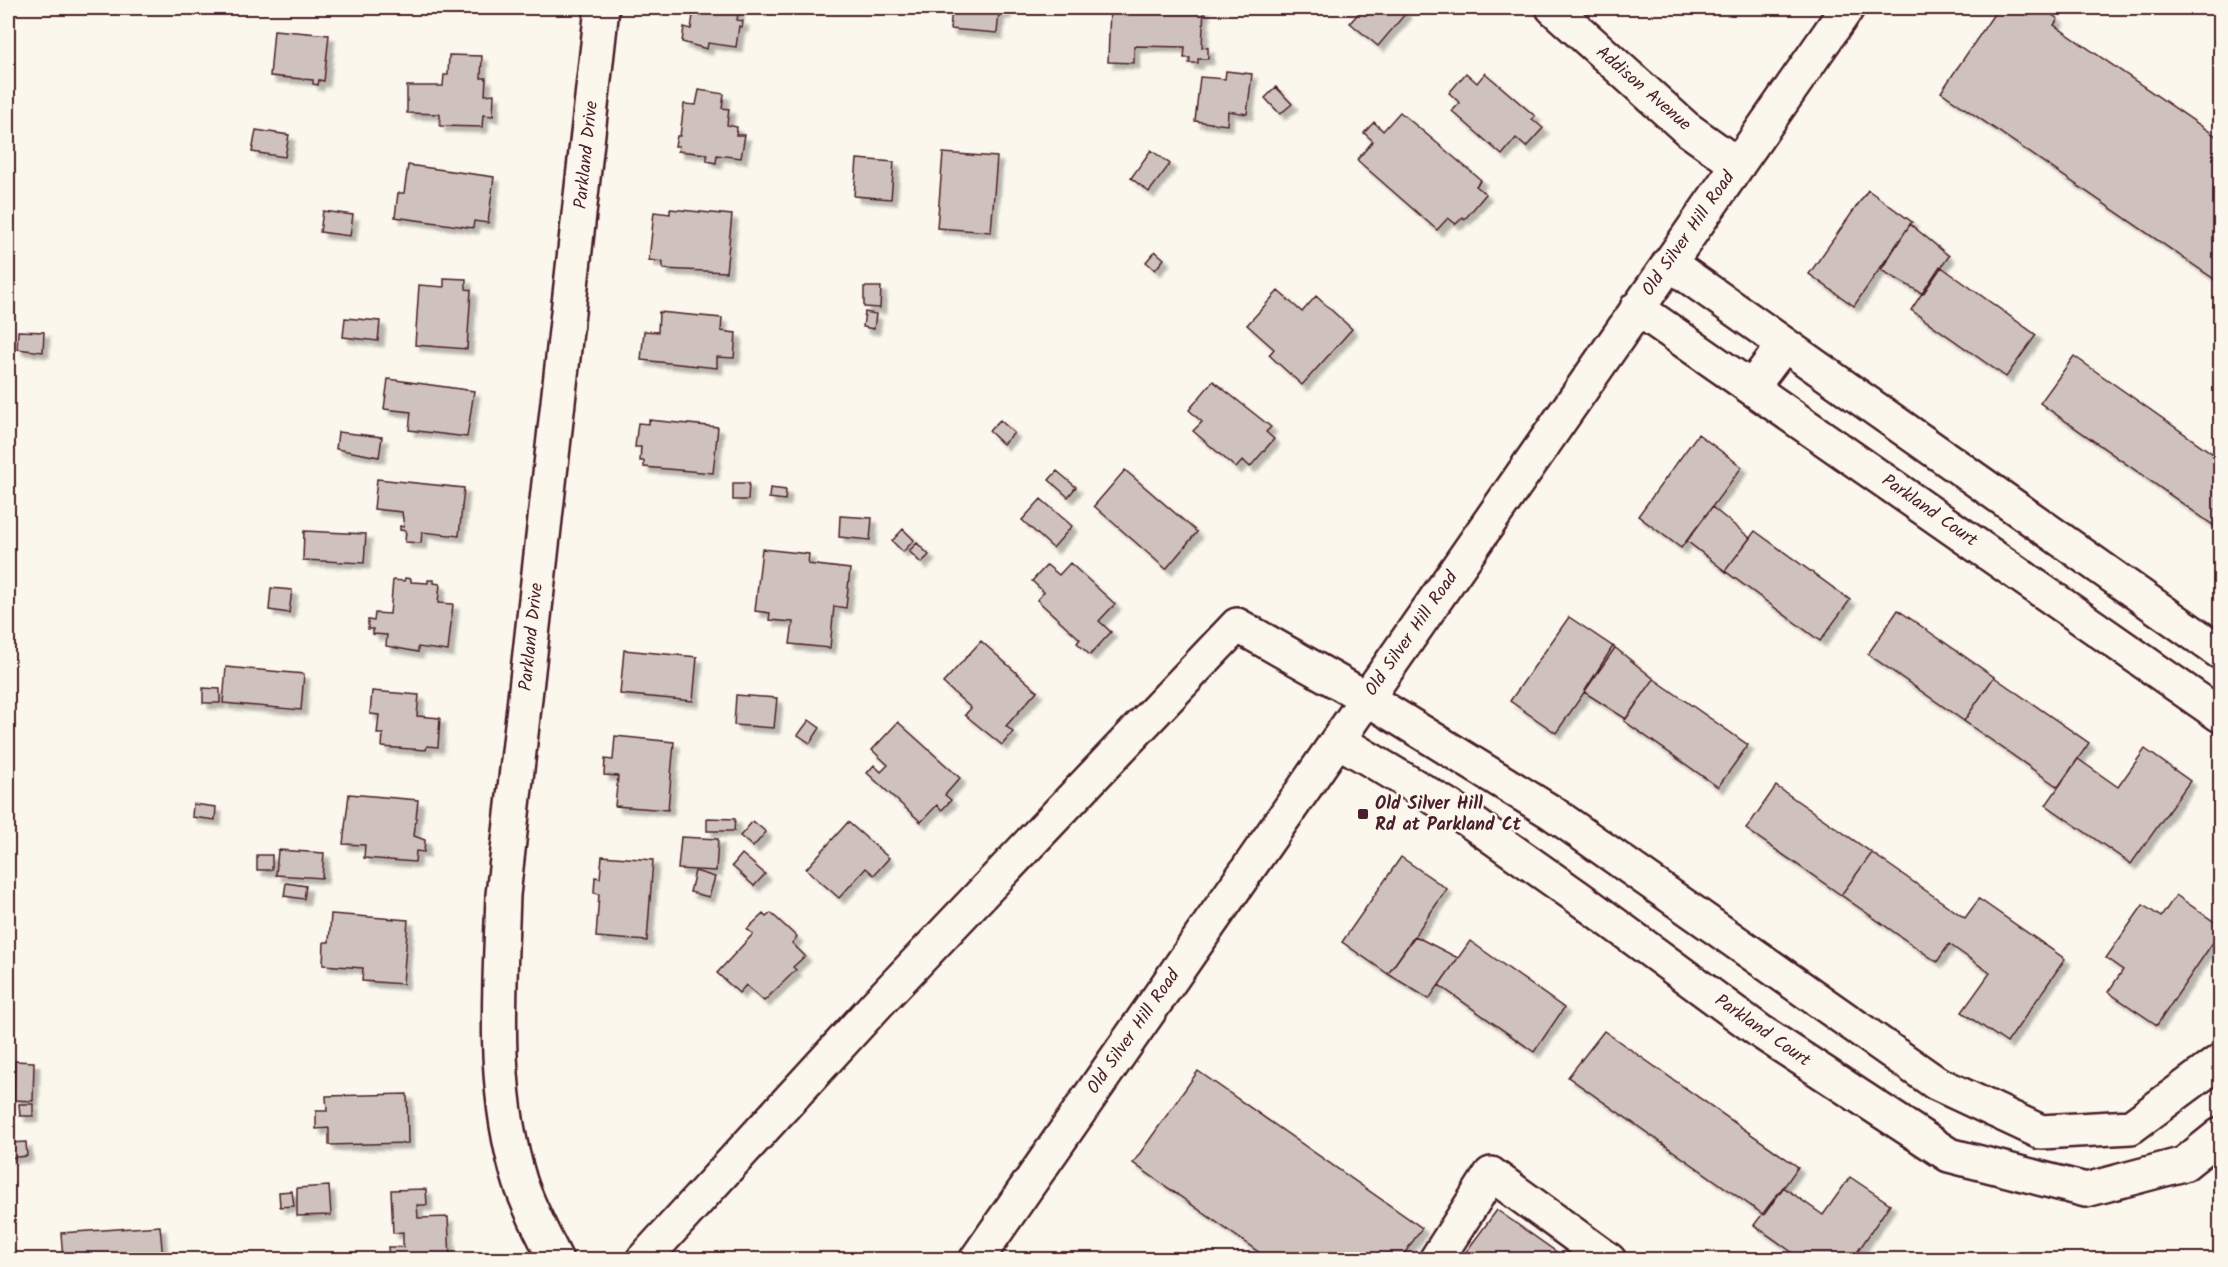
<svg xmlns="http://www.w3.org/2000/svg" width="2228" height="1267" font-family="Kalam,sans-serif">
  <defs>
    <filter id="shadow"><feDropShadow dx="5.5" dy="5.5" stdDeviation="1.5" flood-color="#0004"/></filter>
  </defs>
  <rect width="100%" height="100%" fill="#fbf7ec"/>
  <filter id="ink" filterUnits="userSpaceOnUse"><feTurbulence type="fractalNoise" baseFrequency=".0167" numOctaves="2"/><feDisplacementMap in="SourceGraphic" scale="12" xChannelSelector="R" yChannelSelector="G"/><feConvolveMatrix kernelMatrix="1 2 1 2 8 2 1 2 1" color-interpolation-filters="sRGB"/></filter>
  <g filter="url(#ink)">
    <path fill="#cfc2bc" stroke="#4a1f2b" stroke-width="1.5" filter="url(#shadow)" d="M694,8h45l-2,12 6,1 -1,6 -3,-1 -3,21 -28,-4 -1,6 -25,-7 2,-15 7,2z
      M952,8h54l-1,5h-6l-2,20 -47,-4z
      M1110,8h94l-2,39 6,1v11h-10v4h-9l1,-5h-6l1,-11 -51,-1v17l-26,-1z
      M1363,8h36l7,5 -28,33 -28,-23z
      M1998,8h44l16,11 -4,6 166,114v144l-279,-191z
      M274,30l55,5 -5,46 -5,-1 -1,5 -5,-1v-4l-43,-4z
      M449,55l33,1 -1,22h5l-1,17 9,-1 -1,22 -10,-1 -1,12 -42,-1v-12l-33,-1v-27h36l1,-11h4z
      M1226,71l26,3 -5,40 -19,-3 -1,14 -32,-4 5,-44 25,2z
      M1466,73l11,10 8,-10 50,43 -3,3 11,9 -17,19 -10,-9 -14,17 -50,-44 8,-8 -11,-10z
      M1276,87l16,17 -12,10 -15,-16z
      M699,90l25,4 -2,14 7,1 -2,16 10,2 -1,8h9l-4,23 -24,-3 -1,8 -9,-2v-7l-29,-3 1,-5h-4l2,-10h3l4,-32 12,1z
      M1400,112l81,68 -5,6 10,8 -21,25 -2,-2 -7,7 -8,-6 -11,12 -80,-70 16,-19 -9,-8 10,-11 9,9z
      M256,130l33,5 -4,22 -33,-5z
      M1151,150l19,14 -21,28 -18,-14z
      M943,153l54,4 -6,75 -54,-4z
      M857,159l37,3 -3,37 -37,-3z
      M408,165l86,12 -6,46 -14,-2 -1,7 -78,-11 3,-24h6z
      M1868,190l44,32 -58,84 -45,-32z
      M670,209l62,6 -6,57 -63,-3v-7l-14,-2 5,-48 16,2z
      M323,211l30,4 -3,21 -30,-4z
      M1910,224l39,32 -26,38 -42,-24z
      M1155,251l9,8 -9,11 -9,-8z
      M1940,266l96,69 -30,42 -95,-67z
      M444,278l22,1v10l5,1 -4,59 -52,-4 4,-60 25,2z
      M864,287h17l-1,21 -16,-1z
      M1278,291l24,21 14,-16 36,33 -50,56 -33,-30 5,-6 -27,-24z
      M659,312l63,6 -1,13 15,2 -2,25 -17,-1v11l-76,-8 3,-29 14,1z
      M865,312l11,2 -2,15 -11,-2z
      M345,318l35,3 -2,20 -35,-4z
      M18,331l26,1 -1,20 -26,-3z
      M2074,356l146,103v71l-180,-127z
      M388,379l86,12 -7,46 -58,-7 2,-18 -27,-3z
      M1213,381l58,46 -5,5 8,7 -24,28 -7,-7 -7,8 -43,-37 9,-9 -13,-12z
      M649,420l69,7 -5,46 -69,-6v-6h-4l1,-14h-6l3,-24 11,1z
      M1000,420l14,13 -11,11 -14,-13z
      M338,432l44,5 -3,20 -43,-8z
      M1698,434l44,33 -61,81 -43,-32z
      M1125,470l72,62 -31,37 -72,-63z
      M1057,471l19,16 -8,10 -19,-17z
      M377,479l87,9 -5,48 -37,-4 -1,11 -16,-1 1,-11 -6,-1v-4l4,1 -2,-15 -28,-3z
      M733,483h16l-1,17h-15z
      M770,488l16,2 -1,10 -16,-2z
      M1041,499l31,27 -19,22 -31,-28z
      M1712,507l38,31 -25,33 -38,-30z
      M840,516l32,2 -2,22 -31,-3z
      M903,529l11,11 -11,12 -11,-11z
      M304,531l62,3 -2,29 -61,-3z
      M1755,531l95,69 -30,41 -95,-70z
      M917,543l12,12 -8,8 -12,-12z
      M762,549l47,5 -1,10 42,5 -4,39 -12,-2 -4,42 -40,-4 3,-22 -24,-2 1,-7 -15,-2z
      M1070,563l45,41 -16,17 12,11 -21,23 -13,-12 3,-4 -43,-39 7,-8 -12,-11 15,-16 12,10z
      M405,578l6,1v3l17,1v-3h6v3l6,1 -2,19 15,1 -5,47 -30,-4v5l-32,-6 1,-11 -14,-1v-5h-5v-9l6,1 1,-8 15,1 3,-34 11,1z
      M271,588l21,2 -3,23 -20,-3z
      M1898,610l96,67 -30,44 -96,-67z
      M1569,617l46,31 -59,85 -46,-32z
      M981,641l56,50 -31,35 7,6 -11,13 -37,-30 6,-7 -28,-25z
      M1613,646l41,33 -28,40 -42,-27z
      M624,650l73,7 -4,44 -73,-7z
      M226,667l78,7 -3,36 -78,-7z
      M1994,677l95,66 -31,44 -94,-66z
      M1654,679l94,66 -30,42 -94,-66z
      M203,688l17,1v14h-17z
      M372,691l47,4 -2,21 23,2 -2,29 -11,-1 -1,4 -44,-3 1,-13h-6l2,-19 -9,-1z
      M736,695l41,3 -3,30 -40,-3z
      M809,720l11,8 -10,15 -12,-8z
      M898,722l62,56 -15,17 6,5 -9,10 -5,-5 -16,17 -54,-49 7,-8 7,7 7,-7 -16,-15z
      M615,736l59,6 -6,68 -53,-4 3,-30 -14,-1 1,-16 8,1z
      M2145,749l45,32 -59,83 -85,-59 32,-46 40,28z
      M1776,786l96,67 -31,42 -95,-66z
      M349,794l69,6 -4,36 11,4 -1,12 -8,-1 -1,11 -51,-4 1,-13 -22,-1z
      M193,804l23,3 -1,13 -23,-3z
      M707,818l28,1 -1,12h-27z
      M753,821l13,11 -13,15 -13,-11z
      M848,822l41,36 -15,17 -8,-7 -27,30 -33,-29z
      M681,837l37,2 -2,32 -38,-2z
      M278,850l46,3 -2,25 -46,-3z
      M1872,853l93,65 14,-19 86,60 -58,84 -45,-31 28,-39 -41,-29 -12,18 -96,-67z
      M742,854l23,20 -11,12 -22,-20z
      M257,855h15v15h-15z
      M602,856l51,4 -6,81 -51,-4 3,-43 -5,-1 1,-16 5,1z
      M1401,857l46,32 -59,85 -46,-32z
      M695,871l20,6 -6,20 -19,-5z
      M286,883l20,3 -2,13 -20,-3z
      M2176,895l44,31v6l-63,93 -49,-33 15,-22 -17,-12 37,-53 18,12z
      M771,913l26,24 -5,6 13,13 -12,11 3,3 -32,31 -18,-16 -7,8 -22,-20 36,-39 -6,-5 16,-15 3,3z
      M331,914l77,6 -5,64 -41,-3 1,-13 -40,-3 1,-23h5z
      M1415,936l43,22 -29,41 -41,-25z
      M1470,941l94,67 -30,44 -95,-67z
      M1604,1031l194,136 -34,48 -196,-138z
      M15,1061l19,1 -1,39 -19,-1z
      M1198,1071l224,157 -22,32h-130l-137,-97z
      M407,1094l1,49 -79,2v-17l-13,1v-18h11l-1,-15z
      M19,1104h14v12h-13z
      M26,1142l1,14 -19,2v-15z
      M1850,1177l40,27 -38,56h-49l-49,-35 29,-38 40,28z
      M329,1186l2,29 -34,1v-28z
      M426,1189l1,16h-10l1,13 30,-1 2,43h-83l22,-1 -1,-12h15v-15l-10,1 -2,-43z
      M292,1191l2,15 -14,1 -1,-15z
      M1497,1210l71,50h-108z
      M160,1226l3,33 -100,1 -2,-27z"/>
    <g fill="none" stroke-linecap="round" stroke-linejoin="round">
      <defs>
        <path id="minor" d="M1553,8l133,120 52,37
          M1669,263l551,389
          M1637,308l583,407
          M1752,387l32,-42
          M1339,741l111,66 129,91 182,134 188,123 137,35 98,-26 36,-29
          M556,1260c-13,-26 -27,-51 -36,-79 -29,-93 -20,-191 -17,-286l99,-887
          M643,1260l235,-257 359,-378 131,74 183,113 385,271 105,49 90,-5 89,-66
          M976,1260l871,-1252
          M1436,1260l55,-86 118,86"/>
      </defs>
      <use href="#minor" stroke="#4a1f2b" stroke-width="38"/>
      <use href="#minor" stroke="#fbf7ec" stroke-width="33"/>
    </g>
  </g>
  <rect fill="#4a1f2b" stroke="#fbf7ec" stroke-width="2" x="1357" y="808" width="12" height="12" rx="3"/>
  <g text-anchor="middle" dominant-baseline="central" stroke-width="5" stroke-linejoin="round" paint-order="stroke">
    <g font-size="18" fill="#4a1f2b" stroke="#fbf7ec">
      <text transform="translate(1643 89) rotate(41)">Addison Avenue</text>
      <text transform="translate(587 155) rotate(-84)">Parkland Drive</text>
      <text transform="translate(1689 234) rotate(-55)">Old Silver Hill Road</text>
      <text transform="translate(1929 511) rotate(35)">Parkland Court</text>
      <text transform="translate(1412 634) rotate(-55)">Old Silver Hill Road</text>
      <text transform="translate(532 637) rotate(-84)">Parkland Drive</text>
      <text transform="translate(1762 1031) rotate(35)">Parkland Court</text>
      <text transform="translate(1134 1032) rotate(-55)">Old Silver Hill Road</text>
    </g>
    <g font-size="18" font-weight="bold" fill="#4a1f2b" stroke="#fbf7ec" text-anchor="start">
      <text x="1375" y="804">Old Silver Hill<tspan x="1375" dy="21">Rd at Parkland Ct</tspan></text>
    </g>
  </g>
  <rect width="2228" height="1267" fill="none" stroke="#fbf7ec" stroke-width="30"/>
  <rect x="15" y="15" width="2198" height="1237" fill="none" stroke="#4a1f2b" stroke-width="2" filter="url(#ink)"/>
</svg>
